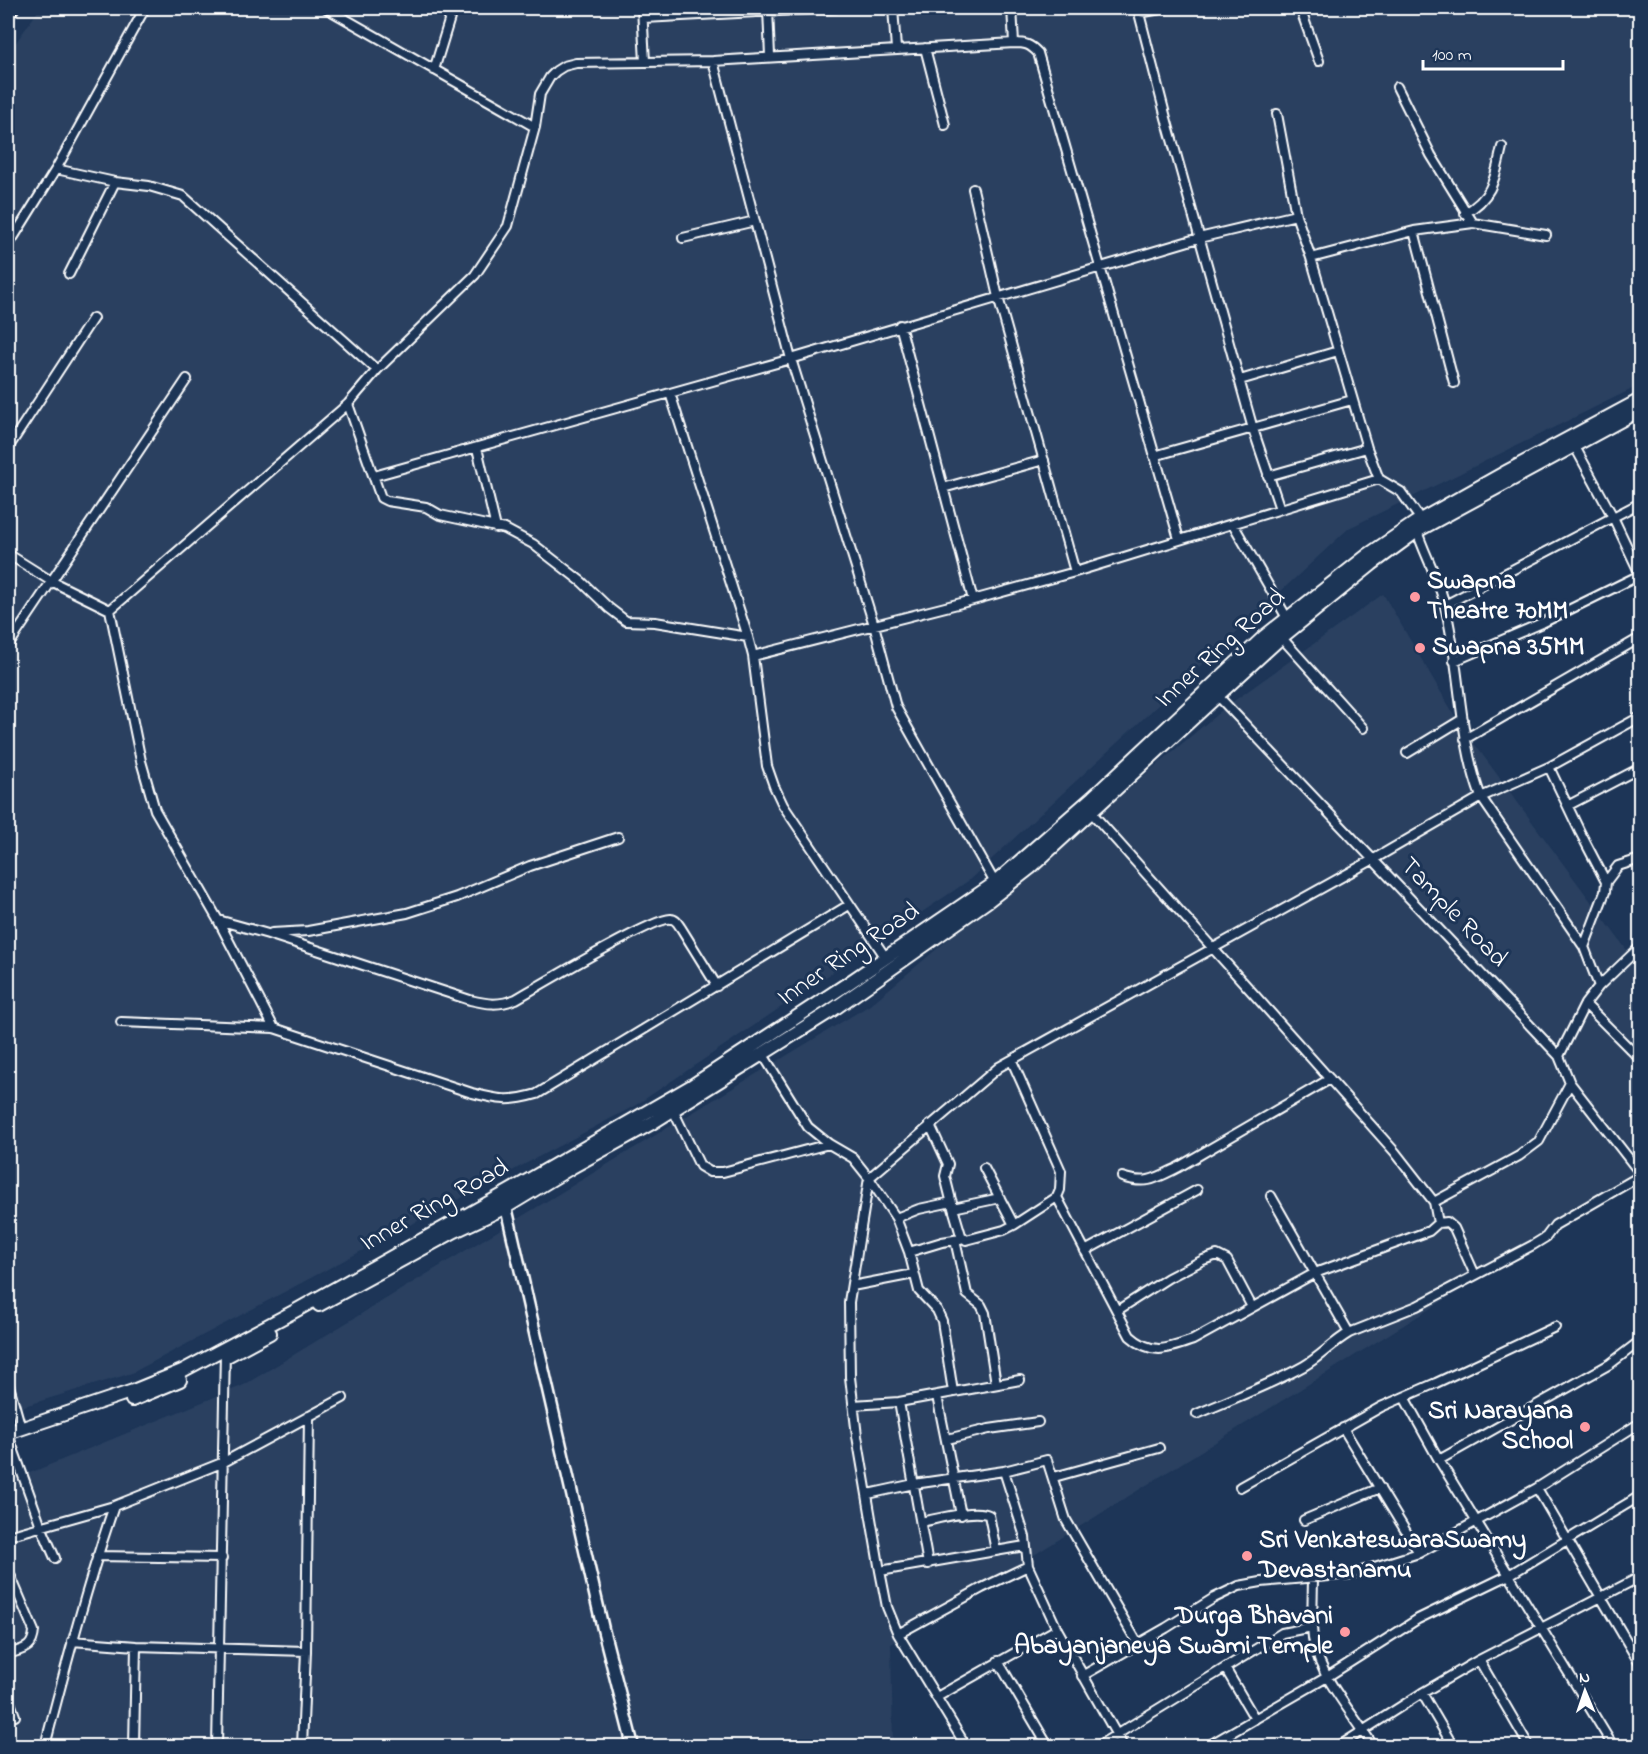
<svg xmlns="http://www.w3.org/2000/svg" width="1648" height="1754" font-family="'Indie Flower',sans-serif">
  <rect width="100%" height="100%" fill="#1d3557"/>
  <filter id="ink" filterUnits="userSpaceOnUse"><feTurbulence type="fractalNoise" baseFrequency=".0167" numOctaves="2"/><feDisplacementMap in="SourceGraphic" scale="12" xChannelSelector="R" yChannelSelector="G"/><feConvolveMatrix kernelMatrix="1 2 1 2 8 2 1 2 1" color-interpolation-filters="sRGB"/></filter>
  <g filter="url(#ink)">
    <path fill="#2a4161" d="M40,8h1600v377l-291,143 -381,353 -332,224 -504,268 -124,38v-1357z
      M1383,594l76,129 181,245v210l-749,466 2,102h-885v-264l236,-97 626,-380 357,-299z"/>
    <g fill="none" stroke-linecap="round" stroke-linejoin="round">
      <defs>
        <path id="street" d="M326,8l209,119
          M642,8l3,54
          M893,8l3,41
          M1012,8l2,35
          M1166,8l-27,5 27,105 87,311 27,80
          M1300,8l19,53
          M768,9l2,47
          M644,18l191,-10
          M925,48l20,77
          M713,61l78,298 83,266 22,82 99,176 3,2
          M434,70l19,-62
          M1397,87l34,68 42,68
          M1277,114l19,101 15,43 56,190 12,31 22,13 20,28
          M56,169l59,13 34,4 34,10 194,174
          M973,189l25,108 77,275
          M1465,213c29,-16 30,-37 37,-66
          M1414,231l40,152
          M683,238l72,-17
          M8,246l48,-77 89,-161
          M1311,258l103,-27 59,-8 73,12
          M69,274l46,-92
          M900,325l73,275
          M1240,380l98,-29
          M670,393l78,244 5,19 14,110 7,20 9,19 103,153
          M348,404l33,94 6,3 39,6 14,8 65,14 28,15 49,38 27,26 17,13 29,1 93,15
          M1574,445l39,72 27,57
          M8,448l85,-130
          M477,448l19,80
          M1154,456l198,-56
          M374,476l417,-117 408,-121 97,-23
          M1268,476l99,-28
          M943,488l101,-28
          M1233,524l54,94
          M1416,528c8,26 23,51 29,78 16,63 13,130 36,191l103,150 15,39
          M8,554l43,27 59,29 31,151 14,49 63,110 56,108
          M1445,605l195,-102
          M110,610l238,-206 29,-34 98,-95 33,-49 27,-99 5,-33 10,-17 6,-6 8,-5 12,-3 137,-2 301,-18c11,0 16,1 24,10l141,486
          M1281,637l82,91
          M8,646l179,-267
          M753,656l220,-56 102,-28 304,-93
          M1454,661l88,-38 98,-48
          M1218,696l341,360 11,27 70,90
          M1465,739l175,-101
          M1407,753l56,-34
          M1549,767l31,65 26,50 -1,10 -21,55
          M1569,805l71,-37
          M1606,882l12,-16 22,-7
          M218,920l50,14 202,66c17,4 29,6 46,-1 21,-12 140,-83 155,-80 5,0 7,5 10,9l36,58
          M272,933l36,-2 99,-18 50,-16 73,-31 88,-29
          M1585,1004l55,55
          M121,1022l153,6 198,65c27,7 38,9 65,1l312,-189
          M762,1053l46,74 21,17 24,14 16,20 -20,124 1,75 7,59 23,135 7,36 11,27 68,112
          M1559,1056l26,-52 14,-18 41,-39
          M1012,1061l49,110 -1,19 -3,7 -43,28
          M673,1110l27,56 10,6h13l106,-28
          M930,1125l18,39 -3,12 8,32 8,27 5,5 38,-10 10,-5 -30,-57
          M1122,1177c24,8 33,2 55,-9l153,-89
          M1271,1196l78,137 68,-27 116,-61 13,-8 9,-12 85,-49
          M1057,1197l73,139c22,20 38,13 63,4l122,-67 114,-42 9,-8 -4,-21 -39,-50 -304,-340
          M1434,1202l85,-46 20,-15 31,-58
          M953,1208l47,-10
          M896,1218l23,-9 33,-7
          M1438,1223l9,-1 7,6 21,47
          M955,1240l12,54 14,11 4,8 11,71
          M1085,1251l112,-61
          M909,1252l33,-10 18,-3
          M852,1286l62,-12
          M1118,1310l50,-32 35,-18 14,-5 10,5 25,47
          M8,1382l13,46
          M953,1392l-11,-71 -5,-11 -18,-19 -10,-39 -13,-34 -27,-40 130,-111 375,-208 107,-62 68,-30 91,-50
          M937,1396l24,119
          M1404,1397l35,63
          M899,1402l29,162
          M853,1405l46,-3 121,-22
          M1197,1414c35,-15 73,-29 107,-48 16,-9 28,-23 45,-33
          M1343,1428l76,125
          M947,1439l42,-10 49,-7
          M10,1440l31,86 14,32
          M1004,1471l21,66 3,29 29,63 66,117
          M1054,1477l105,-29
          M1240,1487l141,-80 55,-24 119,-56
          M1537,1488l103,176
          M868,1494l46,-10 90,-13 43,-11 19,60 72,124
          M1304,1520l76,-32
          M921,1522c16,-3 54,-14 68,-7l7,36
          M8,1536l106,-30 110,-44 119,-64
          M97,1556l125,2
          M8,1570l26,61c-1,18 -11,18 -26,23
          M880,1571l145,-25
          M1312,1627l1,-49
          M898,1634l84,-46 46,-22
          M72,1641l64,5 170,5
          M1479,1660l50,86
          M998,1661l50,85
          M1225,1668l57,-35 30,-6c1,45 39,82 61,119
          M1082,1676l84,-48 48,-30 25,-12 22,-4 91,-8 67,-21 118,-65 103,-65
          M1422,1693l31,53
          M8,1697l7,19
          M937,1697l120,-68
          M45,1746c21,-81 42,-161 69,-240
          M134,1746l2,-100
          M217,1746l8,-394
          M302,1746l4,-95 3,-235
          M1098,1746l127,-78 30,51
          M1208,1746l119,-69 91,-58 91,-44 131,-79
          M1339,1746l83,-53 57,-33 161,-83
          M1613,1746l-174,-286 171,-96 30,-23"/>
        <path id="secondary" d="M507,1201l-1,6 97,422 30,117"/>
        <path id="primary" d="M319,1305l136,-74 51,-24 66,-40 80,-44 179,-112 158,-111 41,-32 247,-227 95,-77 45,-33 223,-121
          M227,1356l43,-23
          M132,1400l48,-20
          M8,1433l125,-42 49,-20 113,-60 213,-119 182,-105 157,-103 148,-101 98,-86 172,-161 103,-81 47,-32 91,-51 134,-72"/>
      </defs>
      <use href="#street" stroke="#fff" stroke-width="12"/>
      <use href="#secondary" stroke="#fff" stroke-width="15"/>
      <use href="#primary" stroke="#fff" stroke-width="16"/>
      <use href="#street" stroke="#1d3557" stroke-width="8"/>
      <use href="#secondary" stroke="#1d3557" stroke-width="10"/>
      <use href="#primary" stroke="#1d3557" stroke-width="12"/>
      <path stroke="#fff" stroke-width="3" d="M8,26l12,-18"/>
    </g>
  </g>
  <g fill="#ff9aa2" stroke="#1d3557" stroke-width="2">
    <circle cx="1415" cy="597" r="6"/>
    <circle cx="1420" cy="648" r="6"/>
    <circle cx="1585" cy="1427" r="6"/>
    <circle cx="1247" cy="1556" r="6"/>
    <circle cx="1345" cy="1632" r="6"/>
  </g>
  <g text-anchor="middle" dominant-baseline="central" stroke-width="6" stroke-linejoin="round" paint-order="stroke">
    <g font-size="26" font-weight="bold" fill="#fff" stroke="#1d3557" text-anchor="start">
      <text x="1427" y="582">Swapna<tspan x="1427" dy="30">Theatre 70MM</tspan></text>
      <text x="1432" y="648">Swapna 35MM</text>
      <text x="1573" y="1412" text-anchor="end">Sri Narayana<tspan x="1573" dy="30">School</tspan></text>
      <text x="1259" y="1541">Sri VenkateswaraSwamy<tspan x="1259" dy="30">Devastanamu</tspan></text>
      <text x="1333" y="1617" text-anchor="end">Durga Bhavani<tspan x="1333" dy="30">Abayanjaneya Swami Temple</tspan></text>
    </g>
    <g font-size="26" fill="#fff" stroke="#1d3557">
      <text transform="translate(1221 649) rotate(-42)">Inner Ring Road</text>
      <text transform="translate(1453 913) rotate(46)">Tample Road</text>
      <text transform="translate(849 955) rotate(-34)">Inner Ring Road</text>
      <text transform="translate(435 1206) rotate(-29)">Inner Ring Road</text>
    </g>
  </g>
  <rect width="1648" height="1754" fill="none" stroke="#1d3557" stroke-width="30"/>
  <rect x="15" y="15" width="1618" height="1724" fill="none" stroke="#fff" stroke-width="2" filter="url(#ink)"/>
  <g transform="translate(1585 1691) rotate(358)" stroke="#1d3557" stroke-width="4.5" paint-order="stroke">
  <path d="M0-4.5L10 22L0 15L-10 22Z" fill="#ffffff"/>
  <text y="-9" font-size="16" font-weight="bold" text-anchor="middle" fill="#ffffff">N</text>
  </g>
  <path d="M1423 60v9h140v-9" fill="none" stroke="#ffffff" stroke-width="3"/>
  <text x="1432" y="60" font-size="18" fill="#ffffff" stroke="#1d3557" stroke-width="4.5" paint-order="stroke">100 m</text>
</svg>
